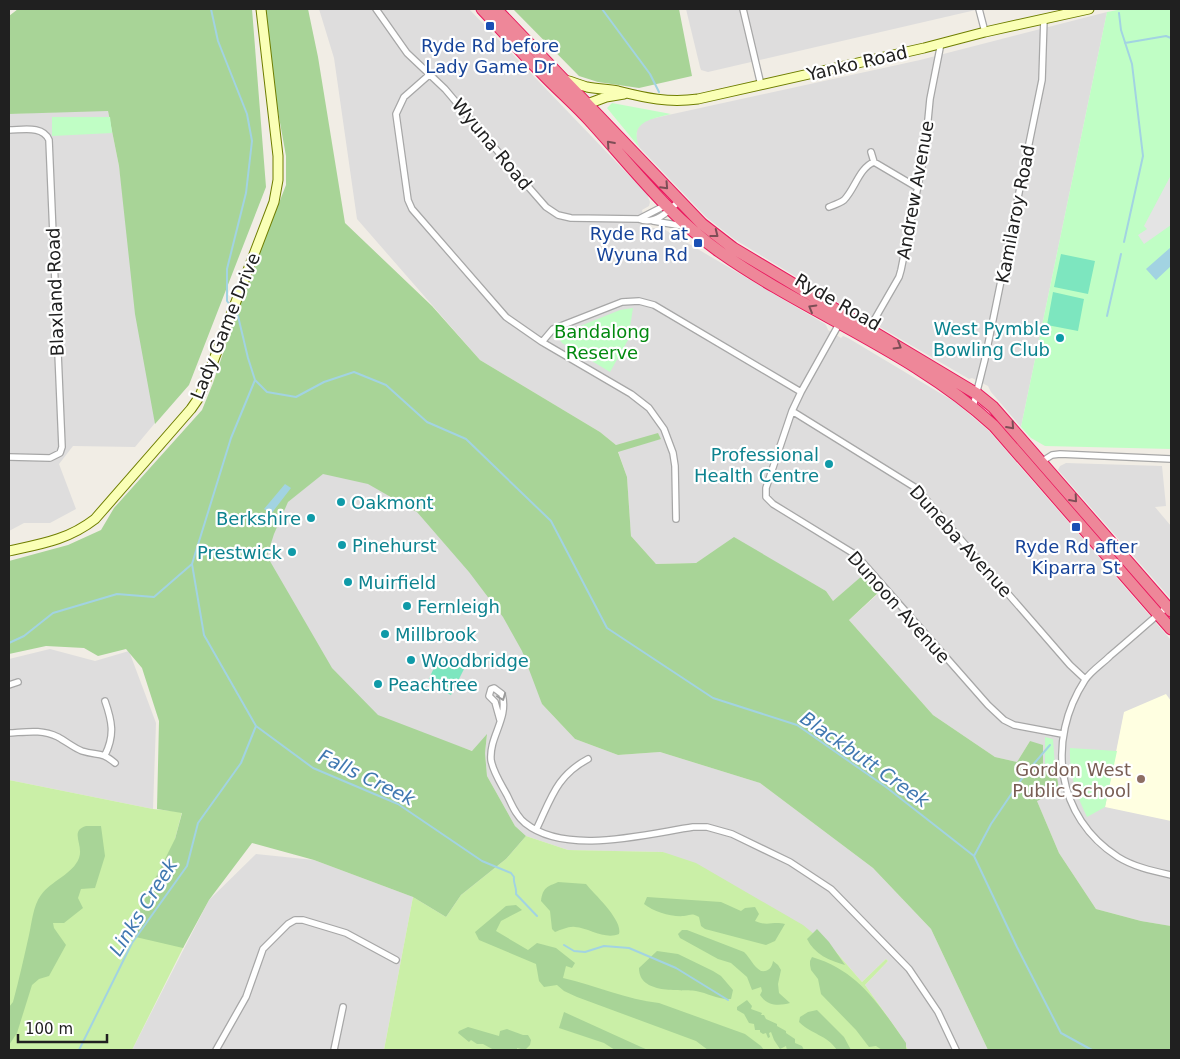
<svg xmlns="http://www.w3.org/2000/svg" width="1180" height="1059" font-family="'DejaVu Sans',sans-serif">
  <rect width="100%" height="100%" fill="#f1ede5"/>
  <path fill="#dedddd" d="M319,9h150l178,185 3,8 -1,4 -7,4 3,18h17l163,96 2,3 1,3 13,8 2,-2 5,2 107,64 34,29 182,209v286l-30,-5 -45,-12 -37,-56 -22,-52 6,-30 -13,-30 -13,21 -22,-5 -62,-42 -84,-95 30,-27 -15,-18 -31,26 -7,-10 -92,-53 -38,25 -40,1 -25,-28 -4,-59 -9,-26 42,-12 -44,6 -16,-13 -120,-72 -123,-141 -23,-161z
    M686,9h294l-272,63 -7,-2 -1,-3z
    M1107,12l-86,415 -30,-35 -3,-6 -16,-8 -3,1 -89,-52 -1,-3 -12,-7 -3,1 -130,-79 -28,-22 -67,-70 -3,-8 1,-10 6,-7 7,-3 270,-59z
    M102,110l6,1 11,55 36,257 -20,24 -62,-1 -14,18 17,45 -26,14h-26l-15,8v-417z
    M289,452l72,3 162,140 19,109 33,35 43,16 42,-3 100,31 113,85 58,61 57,121h-80l-9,-17 -34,-48 23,-24 -2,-2 -24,23 -26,-30 -173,-100 -95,-2 -42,-14 -11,-10 -28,-50 -2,-23 2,-18 -14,16 -100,-33 -28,-23 -75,-104 -17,-81z
    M1066,463l96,3 4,40 -11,1 16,19v73l-113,-129 2,-4z
    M50,649l45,12 34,-10 27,72 -3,86 -144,-29v-121z
    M256,854l58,6 99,37 -29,153h-252l77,-150z"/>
  <path fill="#ffffe1" d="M1166,694l5,7v120l-66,-14 19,-95z"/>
  <path fill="#caefa7" d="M9,780l144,29 29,3 -7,27 9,107 -52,104h-123z
    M526,836l42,14 95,2 33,11 107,62 33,27 26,30 24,-23 2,2 -23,24 34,48 9,17h-524l29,-153 33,20 15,-22 45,-36z"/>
  <path fill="#a8d497" d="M18,9h234l14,178 -77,198 -34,39 -20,-110 -16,-148 -11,-55 -99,3v-98z
    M264,9h44l10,48 27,166 87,83 48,54 120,72 16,13 42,-12 3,6 -43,13 9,25 4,59 25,28 40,-1 38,-26 92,54 7,10 30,-26 16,17 -30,28 84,95 62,42 22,5 13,-21 13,4v26l13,-2 3,22 -22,10 22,52 37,56 45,12 30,5v124h-183l-57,-121 -58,-61 -113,-85 -100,-31 -42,3 -43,-16 -33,-35 -20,-53 -19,-34 -34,-45 -52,-60 -49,-28 -45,-10 -35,28 -14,32 -7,22 65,112 46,47 94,36 15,-17 -2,19 2,23 28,50 11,10 -20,23 -45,36 -15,22 -33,-20 -99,-37 -62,-17 -43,57 -26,48 -56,-13 48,-96 7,-26 -25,-4 2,-88 -17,-53 -16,-19 -28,7 -14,-8 -38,-2 -37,8v-93l59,-16 33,-15 13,-22 88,-98 11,-27 27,-80 46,-118v-29l-9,-50z
    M513,9h166l13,67 -53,12 -41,-6 -19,-6z
    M86,826h15l4,30 -10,32 -14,1 -3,9 5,10 -19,15h-11l1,5 12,17 -17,31 -10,3 -7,6 -15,48 -8,12v-38l4,-5c6,-22 11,-45 16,-67 3,-13 4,-29 12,-40 10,-14 32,-21 38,-37 5,-13 -10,-27 7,-32z
    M558,882l28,2c9,11 37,36 33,50 -14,6 -30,-6 -44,-7 -6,-1 -14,3 -20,5l-3,-3 -2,-18 -9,-10c2,-14 6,-14 17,-19z
    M647,897l74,5 20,9 4,-3 10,-1 4,7 -4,7c13,6 17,0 30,3l-10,17 -9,4 -61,-16 -4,-3 -2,-9c-8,-4 -7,-2 -15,-1 -13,1 -30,-4 -40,-12z
    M516,905l6,5 -21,11 -5,10 32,19 9,-7 19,5 19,15 -3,5 -6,-2 -3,12c32,7 64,22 96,25l86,31 16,12 3,4h-56l-12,-9 -119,-44 -13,-6 -7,-6 -13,2 -5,-6 -3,-17 -57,-24 -4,-8 31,-26z
    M817,929l12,13 16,23c-15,-4 -31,-11 -38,-26z
    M682,930h5l57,22c7,7 9,14 17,19 7,1 11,-3 12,-10l5,4 3,5 -3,14 1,9 11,10c-11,3 -23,3 -30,-8l2,-4 -1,-4 -9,3 -5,-13 -16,-14 -13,-4 -38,-21 -2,-4z
    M657,951l21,3 35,17 8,5 12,14 -2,9c-13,1 -23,-6 -35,-8 -16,-2 -57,4 -57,-23z
    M812,957c47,14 67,48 94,86v7h-24l-6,-4 -7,1 -13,-17 -35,-36 -3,-15 -7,-9 -1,-5v-4z
    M747,1000l5,6 -1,3 11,4 -1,2h3l2,4 11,5v2l9,5v2l9,6v4l7,3 2,4h-17l-1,-4 -6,3 -6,-9 -3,-8 -2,1 1,4 -2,1 -2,-5 -3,1 -3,-2v-2h-5l-1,-6 -5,-1 -5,-9 -7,-4v-3z
    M817,1010l27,27 7,13h-14c-11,-16 -25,-15 -38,-28l1,-5 8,-5z
    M564,1012l77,35 7,3h-33l-11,-7 -45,-15z
    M468,1027l31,9 1,-5 7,-2 16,6h5l3,5 -1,5 -5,5 -8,-2v2h-23l-11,-6h-6l-6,-4 -2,2 -11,-9 1,-2z"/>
  <path fill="#c0fec5" d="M1123,9h48v440l-126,-3 -14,-8 -10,-11 86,-415z
    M612,103l59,11c-19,5 -42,7 -32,33l-32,-39z
    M52,117h58l2,16 -60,3z
    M633,308l-5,32 -18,32 -48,-29 -2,-3 3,-7 57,-23z
    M1045,737l8,2 2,28 -10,2z
    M1070,748l47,3 -12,56 -18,10c-11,-23 -18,-44 -17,-69z"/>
  <path fill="#7de6bf" d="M1061,254l34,7 -7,33 -34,-7z
    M1053,292l31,7 -6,32 -31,-6z
    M439,657l25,12 -13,26 -24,-12z"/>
  <path fill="#e4e4e4" d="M1171,175v50l-27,19 -6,-9 9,-6 -3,-3z"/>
  <path fill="#a2d3e2" d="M1171,247v19l-15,14 -10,-11z
    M285,484l6,4 -20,26 -7,-5z"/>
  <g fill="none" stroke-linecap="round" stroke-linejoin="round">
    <path stroke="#a2d3e2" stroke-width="2" d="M211,9l7,32 29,73 5,27 -6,52 -19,76v32l4,5
      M602,9l48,65 9,18
      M1119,13l2,17 11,34 11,92 -19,86
      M1125,43l41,-7 5,2
      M235,312l3,4 10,42 7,22 12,12 29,5 28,-15 30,-10 32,13 41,37 39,17 85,82 56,107 106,70 84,27 89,62 88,69 43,91 44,86 31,17
      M1107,316l14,-62
      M255,380l-24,58 -39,126 12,71 52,91 57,42 85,36 84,57 29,12 3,4c-1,7 3,10 2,17l21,22
      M9,643l15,-7 29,-23 64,-19 37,3 38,-33
      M974,856l17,-32 34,-50 25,-29
      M564,945l10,6 11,1 19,-6 25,2 47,20 52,32
      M79,1050l53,-107 55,-77 11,-43 43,-60 15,-37"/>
    <defs>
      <path id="street" d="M376,9l31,44 38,36 66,78 35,40 12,8 13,3 68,1c15,7 30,-8 40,-18
        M743,9l18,76
        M979,9l6,23
        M429,75l-25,22 -8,17 12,86 4,9 94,108 36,25 89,52 18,14 15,21 9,24 2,13 1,53
        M9,130c13,0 34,-5 40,10l13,307 -2,6 -10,5 -41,-1
        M871,152l3,10
        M829,207c5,-2 11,-4 15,-7 11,-11 15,-32 30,-38l44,26
        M639,219l29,-15
        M653,221l30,5
        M839,324l-38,68 -9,19 -26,77v9l7,7 83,51 132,150 16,15 10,5 48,9
        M869,329l30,-52 2,-7 24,-119 5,-52 11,-56
        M542,342l11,-13 69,-27 17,-1 15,4 147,87
        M973,407l12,-48 57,-279 2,-62
        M792,411l124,77 154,177 15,14
        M1041,462l11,-7 8,-1 111,5
        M1167,607c-19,16 -38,33 -57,49 -8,8 -19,15 -25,24 -39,60 -29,137 33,177 16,10 35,14 53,18
        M9,685l9,-3
        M105,701c7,20 10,34 0,54
        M500,720l-5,-18 -6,-6 2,-7 3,-1 8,6c7,25 -13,42 -11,66 2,12 10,24 16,35 5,10 9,21 18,28 41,33 121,11 168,4h14l25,7 58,28 41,27 78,80 29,43 18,38
        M9,733c18,-1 32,-4 49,4 9,5 16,11 24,14 16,5 19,0 33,12
        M536,830c15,-31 20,-54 52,-71
        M216,1050l30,-53 17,-48 25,-25 7,-4h8l43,13 50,27
        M334,1050l9,-43"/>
      <path id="secondary" d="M565,80c9,2 14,5 22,7 10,2 21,2 31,4 28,7 50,12 80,8l226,-51 61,-16 104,-23
        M582,106l24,-9 18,-3
        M9,551c32,-7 59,-11 86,-32l96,-110 9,-13 74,-194 4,-22v-24l-17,-147"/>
      <path id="highway" d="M482,9c20,21 39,43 59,63 17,18 35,33 51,51 40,44 78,94 128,129 88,62 194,100 274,174l177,203
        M496,9l206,215 31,24 244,146 16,13 178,204"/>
    </defs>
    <use href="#street" stroke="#a7a7a7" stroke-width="8"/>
    <use href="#secondary" stroke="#6f7e00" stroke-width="11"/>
    <use href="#highway" stroke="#ea175e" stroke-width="13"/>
    <use href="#street" stroke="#fff" stroke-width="5.5"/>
    <use href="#secondary" stroke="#faffb6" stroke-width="9"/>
    <use href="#highway" stroke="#ee8799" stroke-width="11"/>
  </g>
  <defs><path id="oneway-chevron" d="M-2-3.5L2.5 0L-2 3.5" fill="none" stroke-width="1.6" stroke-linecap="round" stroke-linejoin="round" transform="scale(1.25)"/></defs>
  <g stroke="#7d4e56">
    <use href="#oneway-chevron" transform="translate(610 144) rotate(-132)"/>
    <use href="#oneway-chevron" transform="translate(665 186) rotate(47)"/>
    <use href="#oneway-chevron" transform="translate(715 234) rotate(38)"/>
    <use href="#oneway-chevron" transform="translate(812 308) rotate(-150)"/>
    <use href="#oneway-chevron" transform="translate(898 346) rotate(31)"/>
    <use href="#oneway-chevron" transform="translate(1011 426) rotate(48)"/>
    <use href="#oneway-chevron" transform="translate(1074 499) rotate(49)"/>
  </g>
  <use stroke="#9b9b9b" href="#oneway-chevron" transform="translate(502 697) rotate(69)"/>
  <g fill="#1a4fb4" stroke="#fff" stroke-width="2">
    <rect x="485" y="21" width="10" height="10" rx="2.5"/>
    <rect x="693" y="238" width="10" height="10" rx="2.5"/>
    <rect x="1071" y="522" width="10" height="10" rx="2.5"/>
  </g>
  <g fill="#0f9aa8" stroke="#fff" stroke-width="2">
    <circle cx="1060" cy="338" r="5"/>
    <circle cx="829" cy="464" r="5"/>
    <circle cx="341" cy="502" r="5"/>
    <circle cx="311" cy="518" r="5"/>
    <circle cx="342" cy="545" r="5"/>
    <circle cx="292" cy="552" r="5"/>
    <circle cx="348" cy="582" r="5"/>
    <circle cx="407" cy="606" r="5"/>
    <circle cx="385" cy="634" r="5"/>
    <circle cx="411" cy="660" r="5"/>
    <circle cx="378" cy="684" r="5"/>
  </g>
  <circle fill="#8d6e63" stroke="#fff" stroke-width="2" cx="1141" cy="779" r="5"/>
  <g text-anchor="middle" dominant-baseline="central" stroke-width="4.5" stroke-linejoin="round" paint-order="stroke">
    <g font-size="18" fill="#164399" stroke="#fff">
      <text x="490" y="45">Ryde Rd before<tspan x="490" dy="21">Lady Game Dr</tspan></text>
      <text x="688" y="233" text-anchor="end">Ryde Rd at<tspan x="688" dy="21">Wyuna Rd</tspan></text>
      <text x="1076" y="546">Ryde Rd after<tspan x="1076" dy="21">Kiparra St</tspan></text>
    </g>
    <g font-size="18" fill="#202020" stroke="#fff">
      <text transform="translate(857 63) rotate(-13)">Yanko Road</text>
      <text transform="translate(492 144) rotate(50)">Wyuna Road</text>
      <text transform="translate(915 190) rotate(-80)">Andrew Avenue</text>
      <text transform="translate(1015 214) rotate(-79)">Kamilaroy Road</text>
      <text transform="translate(55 292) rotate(-92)">Blaxland Road</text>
      <text transform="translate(838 302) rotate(30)">Ryde Road</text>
      <text transform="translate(225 326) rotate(-68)">Lady Game Drive</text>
      <text transform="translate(961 541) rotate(48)">Duneba Avenue</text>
      <text transform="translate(899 607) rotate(48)">Dunoon Avenue</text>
    </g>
    <g font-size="18" fill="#0d838f" stroke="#fff" text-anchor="start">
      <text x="1050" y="328" text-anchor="end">West Pymble<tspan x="1050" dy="21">Bowling Club</tspan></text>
      <text x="819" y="454" text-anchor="end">Professional<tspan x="819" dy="21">Health Centre</tspan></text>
      <text x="351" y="502">Oakmont</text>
      <text x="301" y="518" text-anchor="end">Berkshire</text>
      <text x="352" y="545">Pinehurst</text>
      <text x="282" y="552" text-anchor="end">Prestwick</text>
      <text x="358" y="582">Muirfield</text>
      <text x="417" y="606">Fernleigh</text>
      <text x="395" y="634">Millbrook</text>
      <text x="421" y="660">Woodbridge</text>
      <text x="388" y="684">Peachtree</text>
    </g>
    <g font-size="18" fill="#02890f" stroke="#fff">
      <text x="602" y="331">Bandalong<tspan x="602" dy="21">Reserve</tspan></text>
    </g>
    <g font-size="18" fill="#785e54" stroke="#fff" text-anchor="end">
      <text x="1131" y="769">Gordon West<tspan x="1131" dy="21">Public School</tspan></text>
    </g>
    <g font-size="19" font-style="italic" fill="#4078b1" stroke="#fff">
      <text transform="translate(865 759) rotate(35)">Blackbutt Creek</text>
      <text transform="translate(367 777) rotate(26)">Falls Creek</text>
      <text transform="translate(143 907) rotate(-58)">Links Creek</text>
    </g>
  </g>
  <rect width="1180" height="1059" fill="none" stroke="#202020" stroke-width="20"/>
  <path d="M18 1034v8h89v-8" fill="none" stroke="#202020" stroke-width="2.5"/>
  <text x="25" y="1034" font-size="15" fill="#202020" stroke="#ffffff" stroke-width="4" paint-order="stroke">100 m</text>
</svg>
